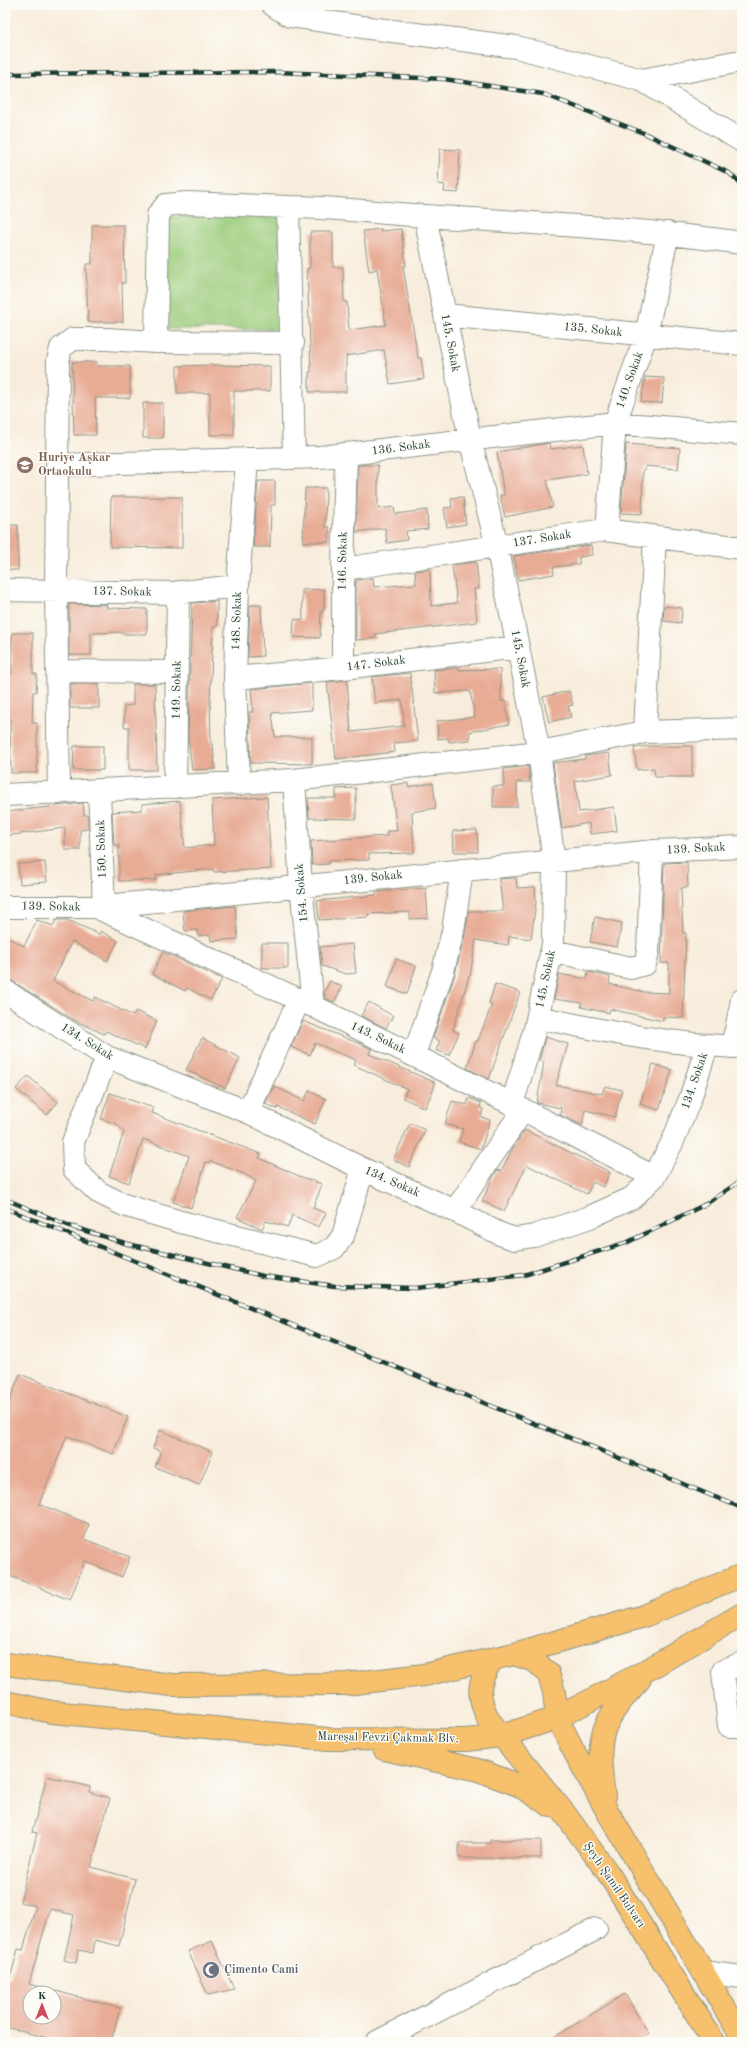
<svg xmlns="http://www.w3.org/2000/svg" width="747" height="2047" font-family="'Old Standard TT',serif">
  <rect width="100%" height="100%" fill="#fdfcf7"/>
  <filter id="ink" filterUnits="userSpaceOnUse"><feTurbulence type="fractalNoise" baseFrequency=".025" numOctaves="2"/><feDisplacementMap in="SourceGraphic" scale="8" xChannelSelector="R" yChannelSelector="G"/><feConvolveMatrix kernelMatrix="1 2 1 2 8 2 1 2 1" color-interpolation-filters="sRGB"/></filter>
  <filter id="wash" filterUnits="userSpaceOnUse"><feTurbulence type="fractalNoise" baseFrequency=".012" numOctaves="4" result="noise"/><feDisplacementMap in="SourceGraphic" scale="16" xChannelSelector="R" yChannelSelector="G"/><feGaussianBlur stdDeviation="0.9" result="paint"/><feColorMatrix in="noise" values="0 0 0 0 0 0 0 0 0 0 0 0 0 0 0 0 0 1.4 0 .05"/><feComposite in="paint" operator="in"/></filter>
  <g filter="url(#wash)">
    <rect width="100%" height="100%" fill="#f8eddc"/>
    <path fill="#9bcc7c" stroke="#5d8458" d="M279,215v114h-115v-112z"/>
    <g id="blocks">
      <path fill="#e8ac95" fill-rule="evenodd" d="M440,149l20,1 -2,43 -14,-1 1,-7 -7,-1z
        M92,225h32l1,58h-3l1,39h-35l-2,-58h6z
        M381,229v2l20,-2 5,37h-3l15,92h3l3,21 -34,5 -6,-34 -38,6v36h-37v-20h2l-4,-104h3v-36h23v35h10l1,35h3l2,28 37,-5 -9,-56 -8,2 -6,-40z
        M72,362h25v4h33v32h-35l1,37h-22z
        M210,365l60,1v25h-36v44h-24v-42h-33v-27z
        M645,377l19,1 -2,25 -21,-1z
        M143,403h20v35h-20z
        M549,443l1,6 33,-4 4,29 -40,6 6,27 -48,10 -5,-22h4l-7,-43z
        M626,444l54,4 -2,21 -33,-3v4h-2l-1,44 -21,-1z
        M358,465h20v44l16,-2 1,7 32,-4 1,19 -22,2 1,9 -20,3 -2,-15 -29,4z
        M258,481h17v24h-4l-1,42h-17z
        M305,488h21l-1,39h4v15h-26z
        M111,497h71v51l-72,-1z
        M463,497l3,27 -19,3 -3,-19 8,-1 -1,-9z
        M5,525h13v45h-13z
        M591,545l1,10 -13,2v7l-26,3 1,7 -36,6 -4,-24z
        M476,562l3,27h-5l3,33 -102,12 1,4 -20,2v-60l17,-2 1,9 42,-3 -1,-13 15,-2 1,37 26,-3 -5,-38z
        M324,589v22h-3l-1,27 -27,-1 1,-18 9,1 -1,-30z
        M217,601v26h-4l-3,73 1,45h2l2,24 -23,1 -4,-34 4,-133z
        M69,604l38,1v3l40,1v25h-25v-2l-31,1v22h-22z
        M250,605h11l2,51 -15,1z
        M664,606l18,2 -1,15 -18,-2z
        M12,633h21v41h4l-1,18h-3l-1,31h5v50h-26l-1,-56h-5v-44h7z
        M459,668v2l41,-1 1,32h4l4,23 -40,8 1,8 -21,2 -1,-4 -10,1 -1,-18 38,-4 -5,-26 -35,2 -1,-23z
        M410,673l8,68 -24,2 1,9 -59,7 -9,-77 20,-2 4,52 53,-6 -2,-26 -27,3 -3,-26z
        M312,683v27l-40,3 3,24h37v27l-61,-1 -2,-51h4l-2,-23z
        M70,684h29v24h-29z
        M133,684h22l2,86h-28v-43h-5v-21l9,-1z
        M569,691l4,14 -5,1 3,11 -22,5 -6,-25z
        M74,746h29v24h-30z
        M650,746h42v31h-37l-1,-9 -17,2 -3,-22z
        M609,753l3,22 -37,6 4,31 35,-5 3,24 -27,3 -1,-11 -27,5 -9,-65 32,-4v-3z
        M528,766l2,16h-13v25h-24v-21h11v-17z
        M408,783v4l25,-4 3,25 -24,4 2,41 -45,1v6l-40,1v3l-17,1 -1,-24 76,-5v-5h10l-6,-46z
        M356,788v31l-47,-1 -1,-20h28v-9z
        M267,797l4,72 -57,3 -1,-3 -57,6v5l-37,1v-36h-5l-2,-33 30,-2v-6l38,-3 5,47 29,-3 -2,-45z
        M83,803l1,12h4v14l-8,1v20h-15v-22l-60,8v-24z
        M477,830l1,22h-24l-1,-21z
        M45,862l2,20 -27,2 -2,-20z
        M687,862l1,25 -7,1 2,45h3l-3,85 -20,-1v4l-53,-12 -1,4 -28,-6 1,-4 -28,-4 5,-25 28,5 1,-7 22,5 -1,7 35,8 25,1v-30h-8l3,-100z
        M516,878l1,10 18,-1 1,15 -5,37 -22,-3 -1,9 -32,-5 -6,36h-1l-16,54 6,3 -10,22 -13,-5 4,-9 -7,-3 22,-64 10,-40 4,-23h34l-4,-32z
        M426,888l2,30 -18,1v-7l-42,2 1,3 -50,3 -2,-19 59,-6v-3z
        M235,906l3,33 -27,2 -1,-6 -12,1 -1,-6 -12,1 -2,-20z
        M595,917l27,6 -5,24 -27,-5z
        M37,920l16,6 3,-6h12l31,14 2,-3 17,10 -11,20 -35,-20 -19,40 40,20 2,-4 38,19 3,-5 21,10 -12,28 -39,-18 -2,3 -30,-14 -62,-39 -7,-2v-43l19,10z
        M262,943h26v25h-26z
        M353,944l3,29 -10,1 -24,-8 -2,-19z
        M163,952l59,27 -11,21 -24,-12 -2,3 -33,-17z
        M396,959l20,7 -9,28 -20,-7z
        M330,981l12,6 -8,15 -9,-4 -1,-6z
        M495,984l25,8 -31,87 -22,-11 9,-27h2l14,-37 -3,-1z
        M369,1002l24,14 -7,12 -25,-12z
        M303,1021l65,26 3,2 -2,5 65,28v6l-9,20 -22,-10 4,-9 -53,-24 2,-5 -41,-17 -5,12 -19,-8z
        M545,1037l23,7 -12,41 46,9 3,-8 17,4 -7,27 -30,-7 -3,15 -22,-10 1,-7 -24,-5 7,-41 -5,-1z
        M202,1038l38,20 -15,30 -39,-18z
        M653,1064l19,6 -13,40 -19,-6z
        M28,1076l30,26 -11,13 -31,-26z
        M274,1086l30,15 5,-10 17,8 -11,25 -37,-17 -1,2 -12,-5z
        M110,1093l44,15 -2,5 109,41 -2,4 40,18 23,8 -9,24 13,5 -7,14 -27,-12 -4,12 -22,-6 -4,8 -25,-12 19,-36 -12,-7 -34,-13 -1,2 -3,-1 -15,46 -18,-6 16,-46 -46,-17 -14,44 -20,-7 15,-44 -7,-8 -16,-5z
        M469,1098l12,5 -1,5 3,1 -2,8 9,3 -9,29 -22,-7 4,-13 -18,-5 7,-23 15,4z
        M410,1123l15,7 -16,37 -16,-7z
        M525,1130l85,42 -7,15 -10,-5 -6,12 -60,-29 -23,46 -22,-10 13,-28 3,-3 3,1 13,-25z
        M20,1374l108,43 -15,37 -46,-18 -28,68 50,20 -5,15 46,18 -8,20 -37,-16 -15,39 -65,-26v-162z
        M160,1430l53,22 -14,33 -44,-18 6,-16 -8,-3z
        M47,1776l43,11 -1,5 21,6 -19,69 44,12 -16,67 -24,-6 -2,13 -14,-3 -3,13 -12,-3 10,-45 -24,-6 -21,75 91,24 -9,34h-49l-57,-15v-50l5,2 8,-30 5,1 13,-44 -16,-4 17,-69 -5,-1zM30,1993h24v24h-24z
        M490,1840h51v18h-82v-15h31z
        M212,1941l22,48 -26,6 -20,-44z
        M625,1994l24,40 -14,8h-89z"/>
    </g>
  </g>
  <g filter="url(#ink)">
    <use href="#blocks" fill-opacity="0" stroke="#8c9588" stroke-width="1"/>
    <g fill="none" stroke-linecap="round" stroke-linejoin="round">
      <defs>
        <path id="minor" d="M273,5l17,11 72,11 154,20 126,33 93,-18h7
          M642,80l100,61
          M425,216l45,223 27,107 21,101 21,105 15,109 -1,83 -18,85 -23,75
          M445,315l297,29
          M156,342l2,-127 8,-10 21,-2 101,4
          M294,458l-6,-251c46,0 91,6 137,9 106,7 211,12 317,27
          M58,465l262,-8 295,-34 127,11
          M607,530l8,-107 31,-88 22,-102
          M343,569l262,-39 137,18
          M5,590l167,3 66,-7
          M343,668v-99l3,-114
          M57,671l120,1
          M235,678l108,-10 175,-21
          M645,732l10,-195
          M294,780l7,105 12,121
          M239,784l-4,-106 3,-92 9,-127
          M175,787l3,-194
          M99,791l5,115
          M59,793l-3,-202 2,-230 3,-13 12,-9h33l50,3 137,1
          M5,795l289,-15 245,-28 106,-20 97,-3
          M5,907h92l558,-56 87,-4
          M98,908l215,98 199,98 142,73
          M552,951l79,17 14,-4 3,-12 4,-101
          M5,991l102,66 141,55 115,57 92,42 45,23 15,5 19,-3 56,-19 42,-19 22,-21 18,-34 18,-44 17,-53
          M538,1017c67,15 135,28 204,30
          M731,1047l5,-17 6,-30
          M414,1055l29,-84 10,-40 9,-61
          M107,1057l-34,85 1,27 24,23 26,13 57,17 136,34 17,-8 9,-12 20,-67
          M248,1112l51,-112
          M455,1211l68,-101
          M742,1663l-19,8 6,55h13
          M703,1972l39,5
          M377,2042l219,-113"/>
        <path id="major" d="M514,1654l21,7 13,12 6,19 3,26 18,35 31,56 136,228
          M492,1660c-15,24 -15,34 -4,59l77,95 43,59 106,169
          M5,1664l167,21 174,-1 78,-9 90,-21 130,-38 98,-41
          M5,1702l47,10 276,27 138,1 35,-4 56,-18 92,-49 93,-55
          M384,1749l94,21 40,15 33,21
          M604,1796c-8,-61 -5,-71 36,-117"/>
      </defs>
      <use href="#minor" stroke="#8c9588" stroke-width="24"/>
      <use href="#major" stroke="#8c9588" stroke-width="24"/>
      <use href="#minor" stroke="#fff" stroke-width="22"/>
      <use href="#major" stroke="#f7c06c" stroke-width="22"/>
      <defs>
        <path id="rail" d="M5,74l272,-2 167,7 99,15 103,40 83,39 13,11
          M5,1199l72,30
          M5,1208l737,300
          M73,1227l55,17 135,32 72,10 81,2 108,-13 104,-33 78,-38 36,-24"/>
      </defs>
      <use href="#rail" stroke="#1f3d34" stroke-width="4.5"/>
      <use href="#rail" stroke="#fdfcf7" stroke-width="3" stroke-dasharray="9" stroke-linecap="butt"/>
    </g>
  </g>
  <defs>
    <symbol id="school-disc" viewBox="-11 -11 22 22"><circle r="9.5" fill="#8d6e63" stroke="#fdfcf7"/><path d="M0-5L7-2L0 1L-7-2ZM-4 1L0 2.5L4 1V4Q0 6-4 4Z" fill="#fff"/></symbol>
    <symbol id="mosque-disc" viewBox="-11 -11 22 22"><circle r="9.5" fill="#6b7280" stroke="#fdfcf7"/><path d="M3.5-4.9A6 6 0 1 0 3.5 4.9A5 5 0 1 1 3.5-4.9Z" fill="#fff"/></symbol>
  </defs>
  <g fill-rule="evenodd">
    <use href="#school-disc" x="15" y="455" width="20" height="20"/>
    <use href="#mosque-disc" x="201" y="1960" width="20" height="20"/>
  </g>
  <g text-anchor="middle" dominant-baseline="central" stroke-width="3" stroke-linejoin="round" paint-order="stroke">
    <g font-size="12" fill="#1f3d34" stroke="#fdfcf7">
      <text transform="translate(593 330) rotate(6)">135. Sokak</text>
      <text transform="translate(450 343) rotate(79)">145. Sokak</text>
      <text transform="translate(630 380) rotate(-70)">140. Sokak</text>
      <text transform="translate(401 448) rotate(-7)">136. Sokak</text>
      <text transform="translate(542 539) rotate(-9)">137. Sokak</text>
      <text transform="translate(343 561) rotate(-89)">146. Sokak</text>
      <text transform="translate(122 592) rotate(1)">137. Sokak</text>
      <text transform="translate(237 621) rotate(-88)">148. Sokak</text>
      <text transform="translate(520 659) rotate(79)">145. Sokak</text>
      <text transform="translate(376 664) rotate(-7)">147. Sokak</text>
      <text transform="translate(177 690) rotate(-89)">149. Sokak</text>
      <text transform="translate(102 849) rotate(-92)">150. Sokak</text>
      <text transform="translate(696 849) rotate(-3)">139. Sokak</text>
      <text transform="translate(373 878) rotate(-6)">139. Sokak</text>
      <text transform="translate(302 893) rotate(-95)">154. Sokak</text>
      <text transform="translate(51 907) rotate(1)">139. Sokak</text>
      <text transform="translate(546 979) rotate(-78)">145. Sokak</text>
      <text transform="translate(378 1038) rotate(25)">143. Sokak</text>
      <text transform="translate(87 1042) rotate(32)">134. Sokak</text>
      <text transform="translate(695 1081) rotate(-71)">134. Sokak</text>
      <text transform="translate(392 1182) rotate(24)">134. Sokak</text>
      <text transform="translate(388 1738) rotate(1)">Mareşal Fevzi Çakmak Blv.</text>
      <text transform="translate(614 1885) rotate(56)">Şeyh Şamil Bulvarı</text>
    </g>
    <g font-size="12" font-weight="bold" fill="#785e54" stroke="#fdfcf7" text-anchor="start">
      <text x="38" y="458">Huriye Aşkar<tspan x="38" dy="14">Ortaokulu</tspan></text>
    </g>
    <g font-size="12" font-weight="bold" fill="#5b616d" stroke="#fdfcf7" text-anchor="start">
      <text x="224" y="1970">Çimento Cami</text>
    </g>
  </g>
  <rect width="747" height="2047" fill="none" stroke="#fdfcf7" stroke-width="20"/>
  <g transform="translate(42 2005)"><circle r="19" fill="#fdfcf7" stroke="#a4b0a9"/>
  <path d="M0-3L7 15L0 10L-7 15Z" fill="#d1495b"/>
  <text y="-6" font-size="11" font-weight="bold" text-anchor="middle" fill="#1f3d34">K</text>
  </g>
</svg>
